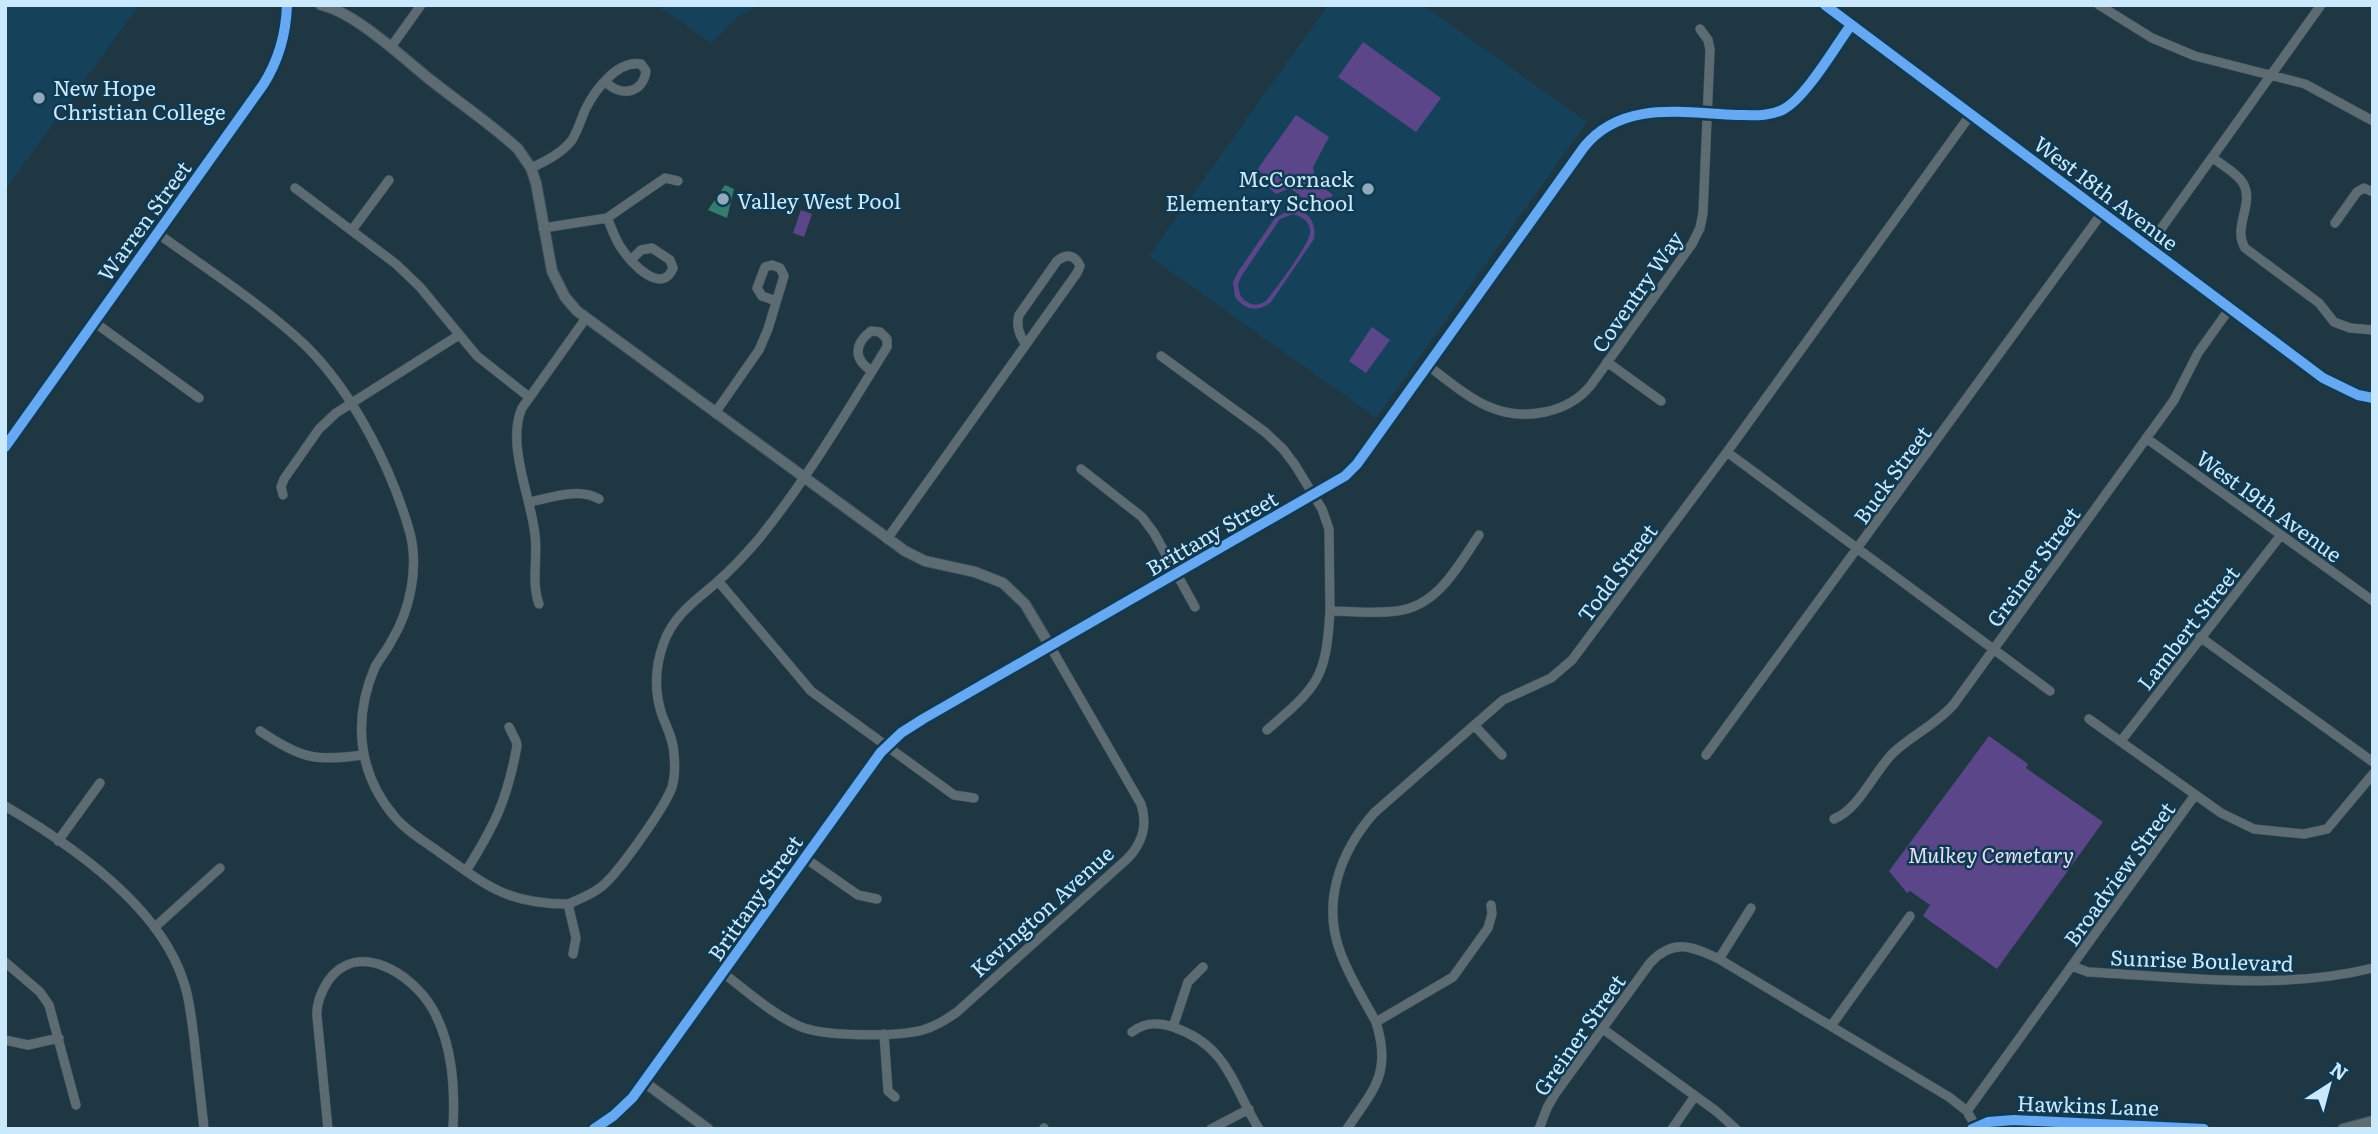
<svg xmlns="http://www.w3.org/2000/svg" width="2378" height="1134" font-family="Literata,serif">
  <rect width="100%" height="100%" fill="#1f3643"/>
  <path fill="#15415b" d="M5,5h134l-134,185z
    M657,5h102l-21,12 -27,26z
    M1328,5h95l164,117 -211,296 -227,-162z"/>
  <path fill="#5c468a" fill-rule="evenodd" d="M1363,42l78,56 -25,34 -78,-55z
    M1296,115l33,22 -16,30 3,15 17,13 -13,16 -30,-23 -14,6 -9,-8 -2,-11 -8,-5z
    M801,210l11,4 -8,23 -11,-4z
    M1290,210c18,-1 27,12 24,29l-43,63c-13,11 -26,8 -36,-5l-2,-15 5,-10 37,-54zM1293,214c10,3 18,8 17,19 -1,12 -34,55 -43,67 -10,8 -20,5 -27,-5l-2,-11 4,-9 38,-56z
    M1372,327l18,13 -24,33 -17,-12z
    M1989,736l39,28 -2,4 77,54 -106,147 -74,-53 7,-11 -20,-14 -3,2 -18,-22z"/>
  <path fill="#347c70" d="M725,185l9,4 -7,29 -19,-8z"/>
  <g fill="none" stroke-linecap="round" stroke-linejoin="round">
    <defs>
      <path id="minor" d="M2099,5l53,33 43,18 110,28 68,37
        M391,47l30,-42
        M2213,158c9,7 24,15 30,25 12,21 -11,44 2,65l74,55 15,19 16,6 23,2
        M531,168c15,-7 31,-15 41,-28 6,-10 9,-20 13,-30 10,-20 32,-50 56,-46l5,7c-3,23 -26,26 -40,11
        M295,188l101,76 24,23 57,69 52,41
        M607,218c5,10 8,22 15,31 9,14 40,47 51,19l-3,-8 -18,-12 -11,2 -10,10
        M2335,223l22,-31 7,-4 9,4
        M543,228l64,-10 58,-40 13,3
        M352,230l37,-50
        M157,233c50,36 103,70 148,112 48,47 87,124 105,188 9,35 0,77 -18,107 -5,10 -12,18 -17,27 -22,51 -18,105 19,149 12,15 30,25 45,36 48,34 68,52 129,52l8,34 -3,16
        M2148,247l173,-242
        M94,322l105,76
        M1161,356l104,76 18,17 12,16 27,44 7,20 1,82
        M1607,362l54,39
        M1427,365c38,28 67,58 118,47 19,-4 34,-12 46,-27l101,-141 8,-16 3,-15 7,-163 -2,-10 -8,-11
        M715,413l44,-63 9,-21 16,-53 -4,-8 -8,-3 -7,2 -8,21 5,8 14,5
        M2146,438l227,163
        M1727,452l323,239
        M1081,469l61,48 12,16 41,74
        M283,495l-2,-8 3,-8 35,-50 17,-16 123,-78
        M529,502c22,-4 49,-15 70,-3
        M887,539l190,-266 3,-7c-5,-11 -13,-13 -23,-5l-38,54c-3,10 0,21 7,29
        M718,581l93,110 143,104 20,3
        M539,604c-8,-22 -1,-46 -4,-69 -4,-38 -29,-91 -13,-127l64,-90
        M2200,637l173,125
        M2089,719l132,94 33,16 50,5 23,-5 46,-55
        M1474,725l28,30
        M1267,730c51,-44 59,-51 63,-119 22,0 45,3 67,0 41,-5 61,-45 82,-76
        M260,731c40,27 55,31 102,24
        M2121,741l160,-206
        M1706,755l396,-542
        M5,806c65,38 154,100 178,174 7,18 8,38 11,58 3,30 7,60 10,91
        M1834,819c25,-10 40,-47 59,-66 19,-18 44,-29 61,-49l220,-304 24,-47 32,-45
        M58,841l42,-58
        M805,858l53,37 19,4
        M466,871c29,-46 41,-71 51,-125l-1,-5 -7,-14
        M568,904c12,-5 23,-9 33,-17 17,-13 64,-80 71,-100 3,-10 3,-22 2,-32 0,-14 -7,-27 -12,-40 -8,-24 -7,-49 2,-73 10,-27 31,-41 52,-59 15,-13 28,-27 41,-42 49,-60 89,-128 130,-194v-8l-7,-7 -9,-1c-17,13 -18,28 1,40
        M1491,905l1,9 -4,14 -35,49 -77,45c-12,-22 -26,-44 -35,-68 -20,-51 -1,-102 33,-141l129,-113 48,-22 21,-18 155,-208 244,-338
        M155,927l65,-59
        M1719,959l32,-51
        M5,962l35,30 9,13 27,100
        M2072,966l16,6c95,5 192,19 285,-4
        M723,973c24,18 49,41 76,53 25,11 97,11 124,4 13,-4 23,-10 34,-18l170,-153c15,-15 21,-34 14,-55l-91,-158
        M1831,1026l79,-110
        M1173,1027l15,-45 15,-15
        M1603,1029l113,82 20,18
        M1132,1032c13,-10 26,-10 41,-5 56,19 59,59 86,102
        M884,1034l4,57 7,6
        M5,1040l23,5 31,-7
        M1967,1111l228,-316
        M1044,1128v1
        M328,1129l-11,-113c-1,-13 4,-24 11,-35 30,-42 84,-7 104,27 21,36 23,81 21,121
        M594,1129c19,-14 35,-28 50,-47
        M1211,1129l38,-20
        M1347,1129c27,-41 45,-55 29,-107
        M1539,1129l8,-21 8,-14 95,-131c23,-25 42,-17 69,-4l230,138 18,14 9,16
        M1672,1129l23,-33"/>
      <path id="tertiary" d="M321,5c33,7 80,51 107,73 30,24 62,45 90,71l13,19 5,15 16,88 13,26 12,14 328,240 20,10 50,11 28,11 22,21 25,42
        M5,447l258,-362c16,-25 23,-50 24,-80
        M708,1129l-64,-47 242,-335 22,-19 437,-252 12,-12 227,-317c38,-47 99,-34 152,-32 16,0 33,2 48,-6 22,-12 51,-62 67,-84
        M1972,1129l16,-7 26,-2 190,9
        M2343,1129l30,-8"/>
      <path id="secondary" d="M1825,5l498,373 35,17 15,3"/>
    </defs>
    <use href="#minor" stroke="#3d525e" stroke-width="10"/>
    <use href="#tertiary" stroke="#3d525e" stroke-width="12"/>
    <use href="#secondary" stroke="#3d525e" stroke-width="14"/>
    <use href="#minor" stroke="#5d6b73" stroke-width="9"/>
    <use href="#tertiary" stroke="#5d6b73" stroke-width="10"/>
    <use href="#secondary" stroke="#5b6d78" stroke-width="12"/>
    <defs>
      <path id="cycleway" d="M1825,5l498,373 35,17 15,3
        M5,447l258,-362c16,-25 23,-50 24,-80
        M594,1129l19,-13 20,-19 248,-345 20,-19 22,-14 422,-243 12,-12 227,-317c38,-47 99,-34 152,-32 16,0 33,2 48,-6 22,-12 51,-62 67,-84
        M1972,1129l16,-7 26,-2 190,9"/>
    </defs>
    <use href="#cycleway" stroke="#103a52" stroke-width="15"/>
    <use href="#cycleway" stroke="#66a8f1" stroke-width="10"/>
  </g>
  <g fill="#8faabc" stroke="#103a52" stroke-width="2.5">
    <circle cx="39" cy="98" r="7"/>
    <circle cx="1368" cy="189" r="7"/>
    <circle cx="723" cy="199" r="7"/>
  </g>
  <g text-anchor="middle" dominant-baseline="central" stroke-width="5" stroke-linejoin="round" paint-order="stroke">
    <g font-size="21" fill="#cbe9fd" stroke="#103a52" text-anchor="start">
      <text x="53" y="86">New Hope<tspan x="53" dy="24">Christian College</tspan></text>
      <text x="1354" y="177" text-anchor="end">McCornack<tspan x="1354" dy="24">Elementary School</tspan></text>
      <text x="737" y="199">Valley West Pool</text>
    </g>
    <g font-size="21" fill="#cbe9fd" stroke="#103a52">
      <text transform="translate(2107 192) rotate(37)">West 18th Avenue</text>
      <text transform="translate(143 220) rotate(-54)">Warren Street</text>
      <text transform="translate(1636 291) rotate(-55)">Coventry Way</text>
      <text transform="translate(1891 474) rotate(-54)">Buck Street</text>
      <text transform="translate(2270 505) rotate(36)">West 19th Avenue</text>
      <text transform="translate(1211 532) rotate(-30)">Brittany Street</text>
      <text transform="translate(2032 566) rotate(-54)">Greiner Street</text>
      <text transform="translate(1616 572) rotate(-53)">Todd Street</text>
      <text transform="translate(2187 627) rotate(-52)">Lambert Street</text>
      <text transform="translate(2118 873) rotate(-54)">Broadview Street</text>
      <text transform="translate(754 897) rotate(-55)">Brittany Street</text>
      <text transform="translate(1041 910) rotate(-42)">Kevington Avenue</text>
      <text transform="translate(2202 959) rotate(2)">Sunrise Boulevard</text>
      <text transform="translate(1578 1034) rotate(-55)">Greiner Street</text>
      <text transform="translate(2088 1104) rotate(2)">Hawkins Lane</text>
    </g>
    <g font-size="21" font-style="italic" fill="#e5dff6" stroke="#103a52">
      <text x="1991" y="853">Mulkey Cemetary</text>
    </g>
  </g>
  <rect width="2378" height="1134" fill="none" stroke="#cbe9fd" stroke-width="14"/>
  <g transform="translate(2329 1085) rotate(36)" stroke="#103a52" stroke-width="5" paint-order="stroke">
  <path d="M0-5L12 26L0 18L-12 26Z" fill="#cbe9fd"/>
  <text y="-10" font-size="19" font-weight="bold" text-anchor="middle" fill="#cbe9fd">N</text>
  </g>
</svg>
